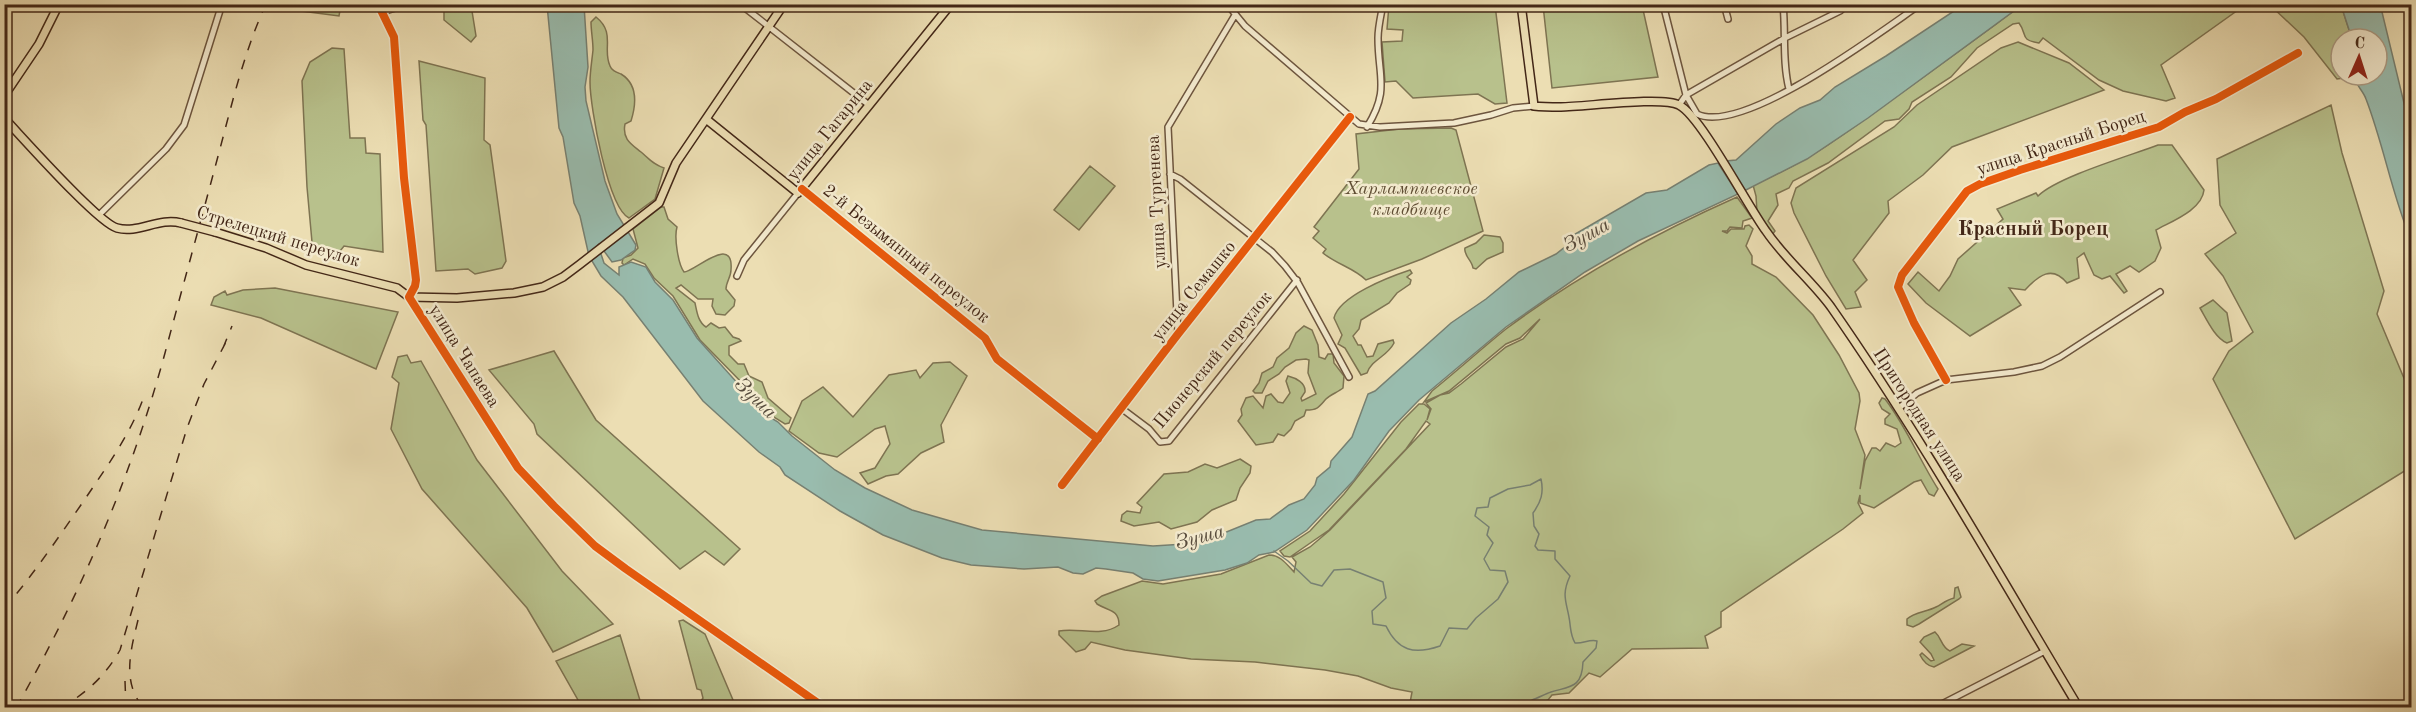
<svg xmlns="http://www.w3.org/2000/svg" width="2416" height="712" font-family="'Old Standard TT',serif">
  <rect width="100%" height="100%" fill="#ecdeb3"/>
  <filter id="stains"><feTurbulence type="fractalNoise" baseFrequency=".00333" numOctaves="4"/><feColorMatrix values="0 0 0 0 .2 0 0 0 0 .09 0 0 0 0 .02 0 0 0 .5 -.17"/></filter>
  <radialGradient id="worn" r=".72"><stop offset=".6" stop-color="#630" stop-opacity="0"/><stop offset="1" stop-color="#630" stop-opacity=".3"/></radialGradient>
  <path fill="#b8c18c" stroke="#7e7452" stroke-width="1.5" d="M298,5h43l-2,11 -38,-5z
    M444,5h27l5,31 -5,6 -27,-22z
    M1389,5h106l12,98 -12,1 -17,-10 -65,4 -17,-17 -11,1 -3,-40 20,-1 1,-11 -16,-1z
    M1543,5h99l16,72 -106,11z
    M2022,5h223l-84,60 14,33 -9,3 -43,-10 -24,-11 -56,-42 -4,5c-20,-3 -11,-8 -20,-20l-6,1 -36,24 -26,29 -39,25 -3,7 -10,10 -14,2 -57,42 -35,18 -4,7 -13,6 2,11 -10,16 7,10 -3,4 -15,-23 -1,-16 -3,-11c53,-22 98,-55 144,-89 42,-30 84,-61 125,-91z
    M2270,5h71l11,34h-11l2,39 -6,1 -33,-42z
    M596,17c20,16 6,32 14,49 2,5 6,6 11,8 18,11 15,31 10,47l-6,3c-3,15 6,20 16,28 8,7 13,13 23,16l-9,31 -26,19c-21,-10 -39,-111 -39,-136 0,-10 2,-22 3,-32 0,-10 -2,-19 -2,-28z
    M2018,42l51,21 35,27 -152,57 -29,28 -35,26 1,12 -36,47 14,20 -12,12 6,15 -15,2 -20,-33 -32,-63 -3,-10 5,-15 98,-61 23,-22 84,-57z
    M332,48l12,1 6,89h15l1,15 14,1 3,98 -39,-6 -7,9 -19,-4 -6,-9 -5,-55 -5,-106 8,-19z
    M419,61l66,17 -1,62 6,5 16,116 -4,7 -27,6 -7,-5 -32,2 -10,-146 -3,-5z
    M2331,105l11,48 42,138 -7,23 34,81v72l-116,72 -82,-160 16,-28 24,-19 -30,-56 -18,-22 31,-21 -16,-28 -3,-46z
    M1451,128l5,2 27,101 -61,28 -56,21c-12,-12 -30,-16 -43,-27l3,-4 -13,-11 6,-7 -5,-4 45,-58 -3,-35 43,-5z
    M2158,145h14l32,45c-2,20 -32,31 -48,40l5,18 -6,13 -16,11 -9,-6 -14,8 11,17 -3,2 -14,-17 -8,3 -8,-4 -10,-22 -7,5 2,20 -12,5c-15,-18 -28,-8 -42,7l-16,-2 12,17 -51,31 -44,-33 -18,-19 10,-12 21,19 11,-15 8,-17 45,-40 -6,-10 39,-16 2,3c19,-19 91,-40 120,-51z
    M1090,166l25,20 -36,44 -25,-20z
    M1737,197l15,21 -9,3 -1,7 -12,-1 -3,4h-5l5,2 4,-4h13l1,-3 4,-1 4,4 -7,17 6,10v8l24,13 37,38 26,40 20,38 1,8 -5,28 10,26 -5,34 5,-28 7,-13h4l4,3 6,-8 9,4 6,-4 -4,-14 -12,-5v-5l5,-5 -8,-5 -3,-6 3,-5 3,1c21,27 34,60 53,90l-4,7 -5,-2 -8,-14 -7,2 -40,26 -14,-5v-8l-2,8 5,10 -20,16 -122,83v15l-16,9 3,12 -76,1 -32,28 -11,-4 -20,20 -17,2 -4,5 -15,7 -124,1 3,-16 -21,-4 -33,-12 -33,-6 -70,-8 -64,-3 -66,-9 -34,-8 -6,7 -9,3 -17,-17v-4c20,-4 41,7 60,-6 0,-16 -11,-14 -22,-21l-2,-3 7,-5 40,-15 21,3 58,-10 48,-19c12,0 18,10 25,17l2,-10 -4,-5 18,-10 20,-17 100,-106 -4,-3 -20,28 -77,81 -39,27 -6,-1 -4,-5 30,-20 34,-37 57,-72 18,-18h5l6,5 -3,11 4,-11 -5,-6 14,-8 9,-2 12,-9 45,-37 17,-8 17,-20 -20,19 -14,6 -57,47 -25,11 8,-11c25,-20 49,-42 74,-62 71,-53 150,-96 231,-132z
    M661,207h3l4,12 9,8c-3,10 1,37 7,45 10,0 50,-39 47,-2 0,7 -5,12 -5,19l9,11 -1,6 -9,9 -9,-1 -4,-8 1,-7h-15l-17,-14 -5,3 19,15c2,9 3,19 11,24l5,-4 8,5 6,-1 8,10 6,2 2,2 -12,5v9l9,9h6l5,12 13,6 6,16 23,20 -2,5 -4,1 -24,-15 -10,-17 -51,-52 -27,-44 -19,-18 -9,-14 -12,-5 -9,6 -2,-2 1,-5 8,-3 7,-7 -5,-19z
    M1484,235l16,2 3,6v9l-16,7 -11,10 -3,-1c-1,-8 -10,-13 -8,-20l11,-5z
    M1410,270l2,3 -5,4 4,3 -1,4 -13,9 -8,10 -28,17 -2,9 -6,7 5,9h3l6,12 6,-1 5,-12 15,-4 1,3c-7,14 -22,16 -27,30l-6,2 -16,-27 -7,-4 4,-9 -8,-17c5,-22 55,-41 76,-48z
    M275,288l123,24 -22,57 -115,-51 -50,-13 3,-8 11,-6 2,4 16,-5z
    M2213,300l14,13 5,28 -5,2c-12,-5 -20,-23 -27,-35z
    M1304,326l8,4 6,15 1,12 6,2 3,-5h5l1,9 10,13 -1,12c-5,4 -13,7 -17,11 -7,8 -8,11 -20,11l-2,6 -9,5 -4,8 -7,7 -6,-2 -5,8 -17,3 -18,-24 4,-6 -1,-6 5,-11 7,-2 10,12 3,-12 5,-2 7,8 5,1 7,-10 -4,-12 2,-5c8,2 18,7 17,16l-4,6 1,3 14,-7 -8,-21 1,-13 -3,-1 -10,1 -11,7 -6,7 -11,7 -6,12h-7l-2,-2 6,-8 3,-10 11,-6 4,-9 12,-10 7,-15z
    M554,351l42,69 144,129 -16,16 -19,-14 -25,18 -143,-135 -3,-10 -45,-54z
    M407,355l4,8 10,-2 56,99 85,111 51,53 -60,28 -26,-44 -105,-119 -31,-60 8,-46 -7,-6 6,-20z
    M950,362l17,14 -26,49 3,17 -23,11 -23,21 -12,2 -18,8 -8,-11 15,-5 15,-24 -5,-18 -10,3 -38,28 -18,-4 -30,-22 13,-30 21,-14 30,30 36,-42 27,-5 4,8 13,-15z
    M1240,459l11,7 -1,7 -10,15 -4,12 -24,10 -15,12 -26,7 -12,-7 -25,4 -13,-5 1,-6 5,-4 13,2 2,-6 -5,-4 27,-29 24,-2 17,-8 12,4z
    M1958,587l3,10 -2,2 -40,25 -6,3 -6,-2v-6c7,-7 20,-7 29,-12 6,-3 10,-7 18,-9l1,-10z
    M683,620l22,14 31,73h-34l-1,-6 2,-3 -2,-8 -4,-1 -18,-68z
    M1935,632c7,6 6,15 15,19l12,-7 12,2 -40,21c-7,-1 -11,-6 -14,-12l2,-2 9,8 3,-1 -3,-6 -11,-12 4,-5z
    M620,635l22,72h-60l-26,-46z"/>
  <path fill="#99bcae" stroke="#778072" stroke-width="1.5" d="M547,5h37l4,62 -3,20 1,14 19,80 12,33 19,31 -1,5 -14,10 -9,2 -13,-18 -1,1 6,18 15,12v-8l12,-5 15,5 9,15 18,18 24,38 43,48 10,6 13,21 15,9 14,14 43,34 30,18 47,22 70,20 171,16 32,-2 39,-11 32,-13 14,-1 19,-14 15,-6 11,-14 2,-7 13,-11 1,-6 21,-24 16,-43 7,-3 76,-68 35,-24 33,-27 37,-18 10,-8 4,-9 76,-44 21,-3 42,-25 9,-2 20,31 -100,47 -53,31 -79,55 -87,73 -30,31 -35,49 -47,50 -33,22 -15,3 -12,8 -22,7 -67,11 -15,-2 -10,-6 -27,-4 -10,-1 -13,6 -10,-1 -15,-6 -34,2 -53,-4 -29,-7 -59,-23 -43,-24 -55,-36 -5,-8 -21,-15 -56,-51 -80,-104 -22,-21 -12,-20 -9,-40 -6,-13 -11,-66 -4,-9z
    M1963,5h59l-154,113 -61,41 -63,32 -18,-30 10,-1 40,-36 24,-16 20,-8 15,-13 51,-31z
    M2341,5h37l4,7 29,120v108c-19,-45 -27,-94 -45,-141 -3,-9 -11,-14 -12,-24h23v-36h-25z"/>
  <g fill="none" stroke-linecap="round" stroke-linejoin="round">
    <path stroke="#778072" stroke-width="1.5" d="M1274,551l14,10 23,22 11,3 12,-16 16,-1 33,13 3,16 -14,13 1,13 13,2c12,25 28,29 54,20l9,-18 18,1 9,-11 22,-19 10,-17 -3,-11 -15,-1 -6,-11 9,-16 -6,-8 2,-8 -14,-11 2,-8 11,-1 2,-9 18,-9 22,-4 11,-6c3,14 0,23 -8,34l1,13 5,8 -4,12 3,4 17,1v8l15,17c-10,21 -2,28 0,48 1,8 1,12 5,19 8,1 14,-4 22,-2l-1,7 -13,14c-1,26 -12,24 -32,30 -6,2 -13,6 -19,8l-2,8"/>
    <defs>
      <path id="minor" d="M378,4l16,33 10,141 12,102 -1,6 -6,11 109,171 36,38 41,40 31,23 199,139
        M740,4l129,101
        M1227,4l18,22 114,98 21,3 74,-4 37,-8 22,-7 21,-2
        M1663,4l23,91 11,19c46,22 183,-82 224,-110
        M1724,4l4,15
        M1783,4c3,29 -1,57 6,85
        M382,12l27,-8
        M1679,105l7,-10 99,-57 55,-27 8,-7
        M1367,127c23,-37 11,-50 11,-89 0,-11 3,-23 5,-34
        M1170,174l10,5 92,73 13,14 13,17 51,94
        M802,189l183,149 12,21 101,80
        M99,215l67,-66 18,-24 38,-121
        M737,276l7,-16 54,-67
        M1178,334l-10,-207 67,-112
        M1946,380l-32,-57 -16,-36 4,-12 65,-84 13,-7 40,-14 139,-43 26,-15 31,-13 82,-46
        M1121,408l28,21 11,13 9,-1 128,-161
        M1899,408l18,-15 29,-13 68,-8 28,-6 18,-9 100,-65
        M1062,485l116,-151 172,-217
        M1934,708l111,-57"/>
      <path id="major" d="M1521,4l13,102c9,1 18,1 27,1 23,0 101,-11 118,-2 22,11 69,102 87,126 19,28 45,49 65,76 90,129 167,266 248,401
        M4,96l35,-52 20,-40
        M4,118c19,20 94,105 113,110 21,6 42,-11 64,-5
        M706,119l92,74 153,-189
        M215,232l51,16 40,17 91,23 12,9 48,1 57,-5 29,-6 20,-10 16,-12 80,-62 17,-40 108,-159"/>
    </defs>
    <use href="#minor" stroke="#6d553e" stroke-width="8"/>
    <use href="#major" stroke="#432717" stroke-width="10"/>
    <use href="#minor" stroke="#f3eace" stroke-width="5"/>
    <use href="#major" stroke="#ecdeb3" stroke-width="7"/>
    <path stroke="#432717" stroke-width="1.5" stroke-dasharray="10 10" stroke-linecap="butt" d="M223,348l9,-22
      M4,609c29,-34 54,-71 79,-107 22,-33 46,-65 60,-103
      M138,620c-7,29 -17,63 6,88
      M125,681l1,27
      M16,708c64,-113 115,-230 149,-355 17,-64 35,-129 52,-193 14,-52 26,-106 49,-156
      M60,708c26,-14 46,-33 60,-58l67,-222 17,-44 22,-42"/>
    <defs>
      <path id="major-bridge" d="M181,223l34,9"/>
    </defs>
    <use href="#major-bridge" stroke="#432717" stroke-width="10" stroke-linecap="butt"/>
    <use href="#major-bridge" stroke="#ecdeb3" stroke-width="7"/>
    <defs>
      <path id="cycleway" d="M378,4l16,33 10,141 12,102 -1,6 -6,11 109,171 36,38 41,40 31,23 199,139
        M802,189l183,149 12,21 101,80
        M1946,380l-32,-57 -16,-36 4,-12 65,-84 13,-7 40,-14 139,-43 26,-15 31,-13 82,-46
        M1062,485l116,-151 172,-217"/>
    </defs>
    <use href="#cycleway" stroke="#f3eace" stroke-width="11"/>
    <use href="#cycleway" stroke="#e8590c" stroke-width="8"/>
  </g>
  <g text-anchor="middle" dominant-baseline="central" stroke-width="5" stroke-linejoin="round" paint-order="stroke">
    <g font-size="18" fill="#432717" stroke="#f3eace">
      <text transform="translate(830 130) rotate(-51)">улица Гагарина</text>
      <text transform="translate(2061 143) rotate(-18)">улица Красный Борец</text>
      <text transform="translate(1157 202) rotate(-93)">улица Тургенева</text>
      <text transform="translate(278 237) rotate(17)">Стрелецкий переулок</text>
      <text transform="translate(906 254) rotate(39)">2-й Безымянный переулок</text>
      <text transform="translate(1194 291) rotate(-51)">улица Семашко</text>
      <text transform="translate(464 356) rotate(58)">улица Чапаева</text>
      <text transform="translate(1213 360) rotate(-50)">Пионерский переулок</text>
      <text transform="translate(1919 415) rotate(57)">Пригородная улица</text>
    </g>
    <g font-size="18" font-style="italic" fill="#604e34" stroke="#f3eace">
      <text x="1411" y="189">Харлампиевское<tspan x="1411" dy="21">кладбище</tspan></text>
    </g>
    <g font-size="20" font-style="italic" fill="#584c3d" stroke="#f3eace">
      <text transform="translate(1587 236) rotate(-29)">Зуша</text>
      <text transform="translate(755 399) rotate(44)">Зуша</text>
      <text transform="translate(1200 538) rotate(-15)">Зуша</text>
    </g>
    <g font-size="21" font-weight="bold" fill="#432717" stroke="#f3eace">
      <text x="2033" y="229">Красный Борец</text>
    </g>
  </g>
  <rect width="2416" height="712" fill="none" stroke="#ecdeb3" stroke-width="24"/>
  <rect x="6" y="6" width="2404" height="700" fill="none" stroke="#432717" stroke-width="3"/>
  <rect x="12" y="12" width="2392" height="688" fill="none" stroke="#432717" stroke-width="1.5"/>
  <g transform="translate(2359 57) rotate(3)"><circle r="28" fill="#f3eace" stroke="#ad9c85" stroke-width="1.5"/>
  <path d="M0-4.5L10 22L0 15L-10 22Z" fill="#8f2418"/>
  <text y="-9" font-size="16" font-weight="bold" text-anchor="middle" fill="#432717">С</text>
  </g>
  <rect width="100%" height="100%" filter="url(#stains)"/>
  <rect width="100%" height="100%" fill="url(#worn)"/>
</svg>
